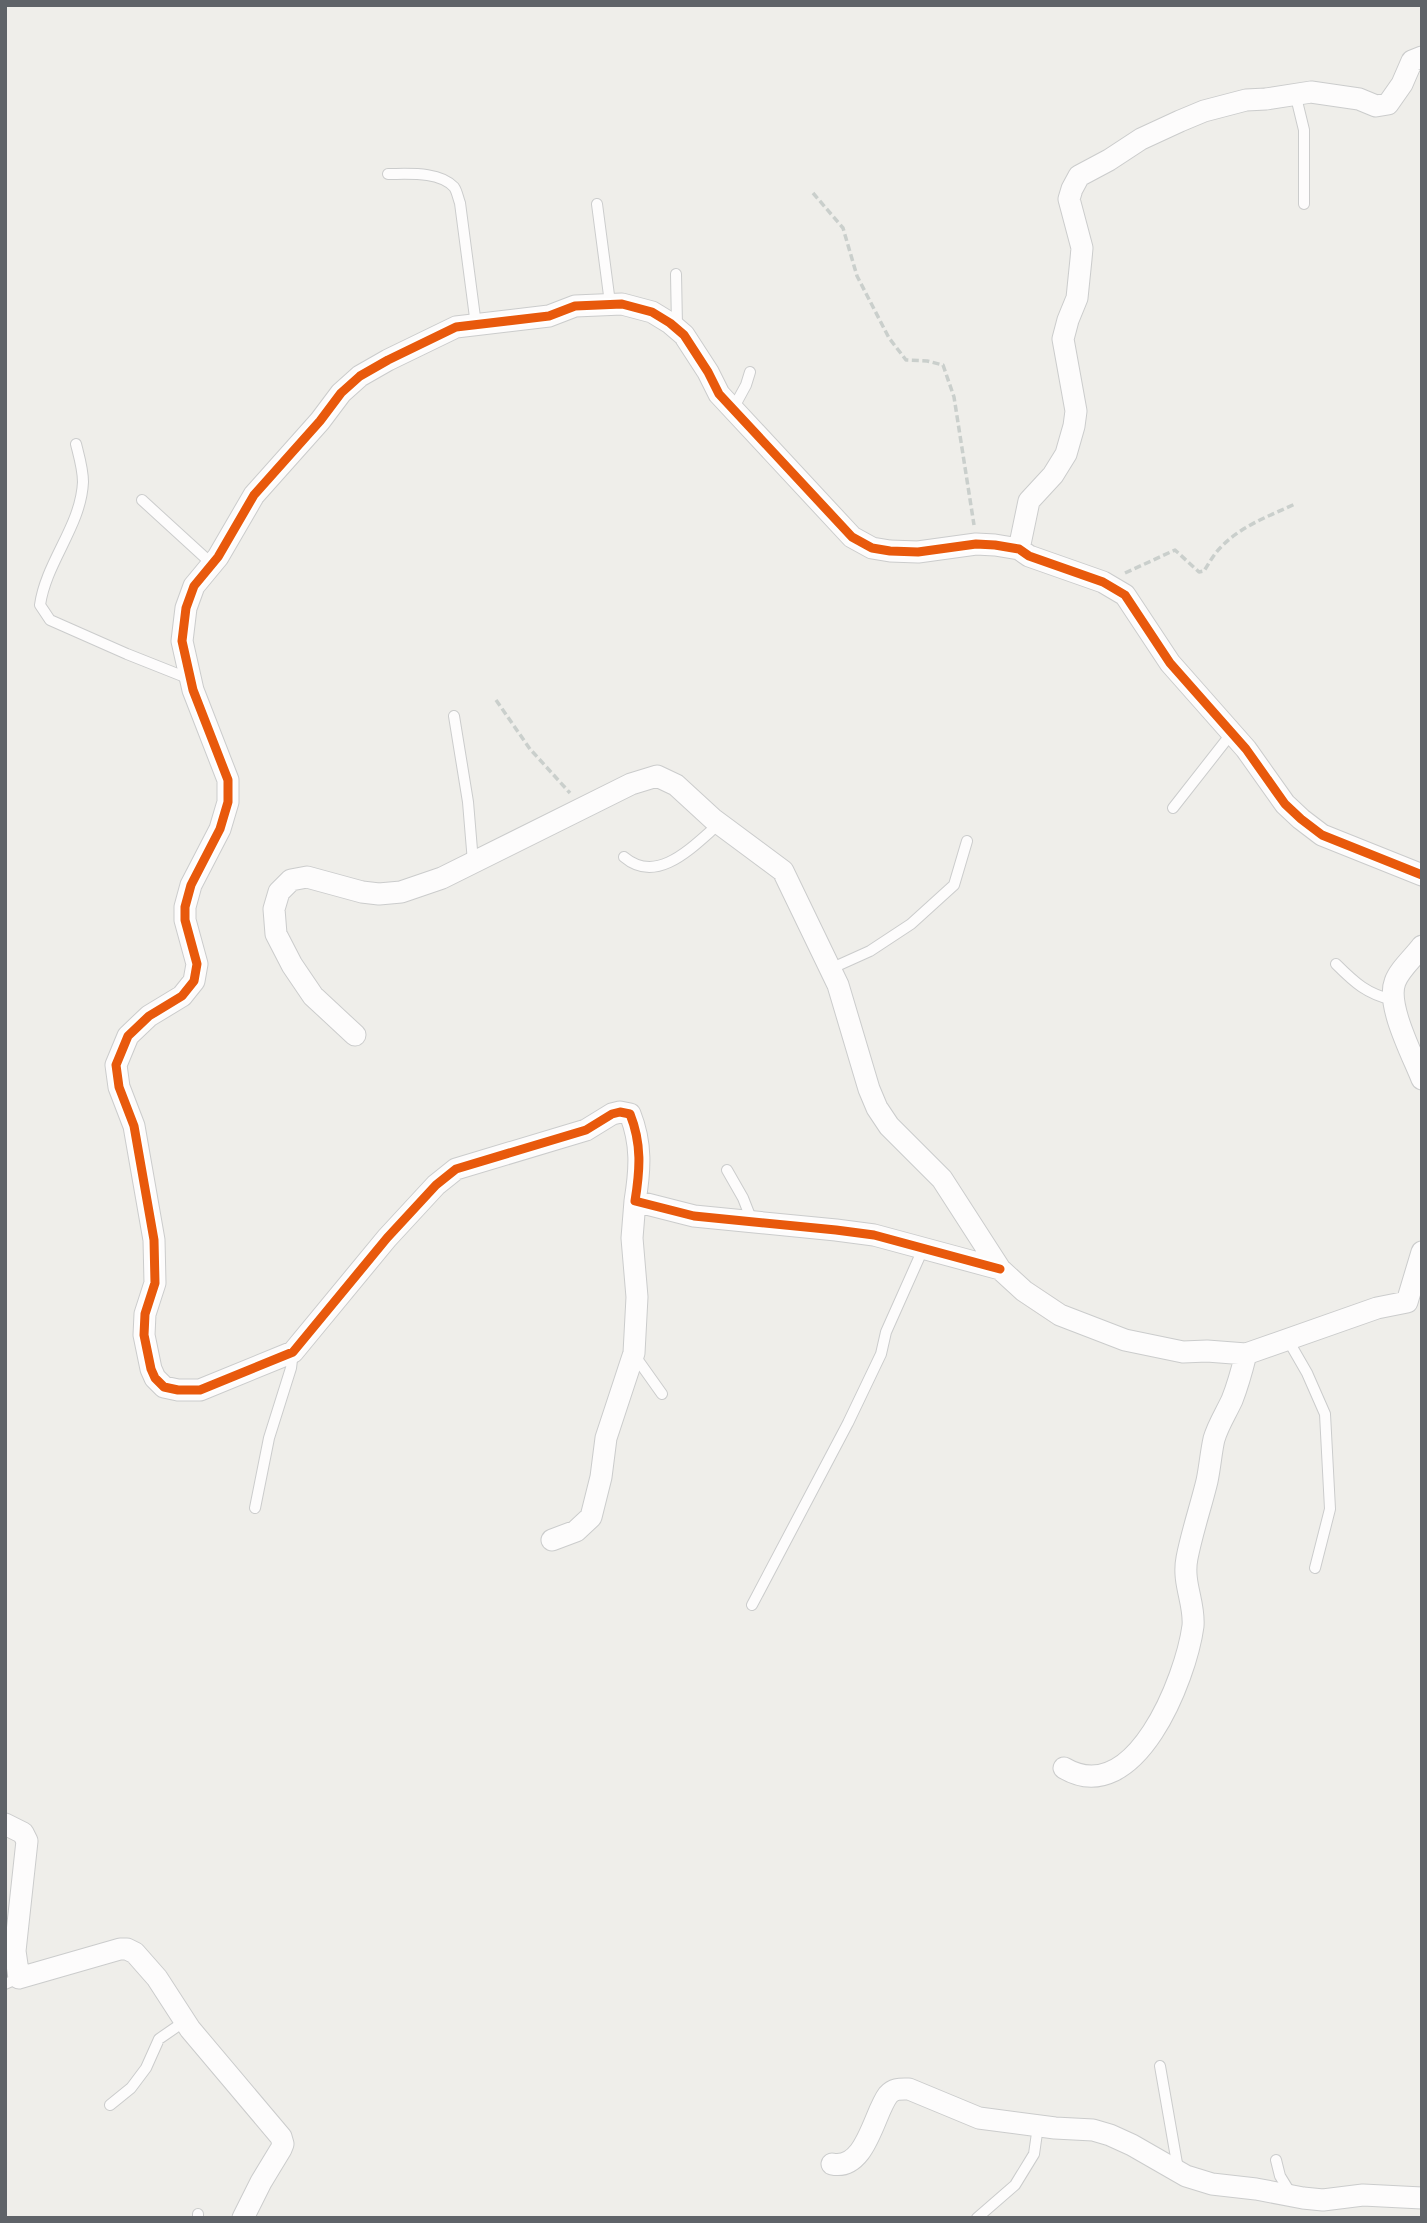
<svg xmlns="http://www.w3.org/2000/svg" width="1427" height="2223" font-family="'Open Sans',sans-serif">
  <rect width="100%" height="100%" fill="#efeeea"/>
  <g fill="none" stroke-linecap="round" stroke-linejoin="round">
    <defs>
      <path id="service" d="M1295,93l9,37v74
        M388,174c20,0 51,-3 66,13 3,4 4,11 6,16l16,122
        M597,204l13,99
        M676,274l1,52
        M733,409l13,-24 4,-13
        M76,444c3,12 7,25 7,38 -2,44 -37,80 -43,123l10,15 77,34 63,25
        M142,500l70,64
        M454,716l14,86 5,60
        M1173,808l58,-74
        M624,857c34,29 70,-12 96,-34
        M1336,964c19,19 31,30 57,36
        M830,969l40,-18 41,-27 43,-39 13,-44
        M727,1170l16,28 9,23
        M1288,1340l19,33 18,41 5,95 -15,59
        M635,1356l27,38
        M255,1508l14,-70 22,-70 2,-16
        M752,1605l96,-182 33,-69 5,-22 37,-83
        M5,1984l14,-6
        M1160,2066l18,103
        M110,2105l21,-17 15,-20 13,-29 26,-18
        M1276,2160l4,16 11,18
        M198,2214v4
        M977,2218l38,-33 19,-31 4,-28"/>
      <path id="minor" d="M1019,549l10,-48 24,-26 13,-21 8,-28 2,-15 -13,-72 5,-19 9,-22 4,-39 1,-11 -13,-49 3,-10 7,-13 30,-16 32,-21 39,-18 24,-10 42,-11 20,-1 45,-7 48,7 17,7 12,-2 14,-20 10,-23 10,-4
        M1422,946c-8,11 -23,24 -27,36 -9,23 18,74 27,97
        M355,1035l-42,-39 -21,-31 -16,-31 -2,-25 5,-17 12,-12 16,-3 55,15 17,2 22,-2 41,-14 189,-94 26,-8 19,9 37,34 70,52 55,114 31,104 8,19 12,18 53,53 58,90 24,22 36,24 65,25 58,12 24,-1 39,3 131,-46 30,-6 15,-50
        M1000,1269l-126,-34 -38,-5 -142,-14 -59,-15c5,-31 7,-57 -5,-87l-10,-2 -8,2 -26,16 -130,39 -20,16 -49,53 -94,114 -93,38h-22l-14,-3 -9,-9 -4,-9 -7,-34 1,-21 10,-31 -1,-43 -20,-114 -15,-39 -3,-22 12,-29 21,-20 33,-20 12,-15 3,-17 -12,-44v-13l6,-22 29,-56 8,-27v-22l-35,-90 -11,-49 4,-33 8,-22 24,-29 36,-62 66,-74 21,-28 19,-17 28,-16 68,-33 93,-11 26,-10 47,-2 30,8 18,11 14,12 24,37 11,22 133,143 20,11 18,3 28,1 58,-8 19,1 24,4 10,7 74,26 22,13 45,68 76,86 39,55 16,15 21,16 100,40
        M552,1540l24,-9 15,-14 10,-40 5,-39 28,-85 3,-56 -5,-59 3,-37
        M1064,1768c71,42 122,-90 129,-142 2,-23 -11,-43 -6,-68 5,-26 14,-52 20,-77 3,-14 4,-29 7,-42 4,-14 12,-26 18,-39 6,-15 10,-30 14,-46
        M5,1824l18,9 4,8 -12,110 4,27 101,-29h7l8,4 22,25 33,51 91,108 2,7 -2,5 -20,33 -18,36
        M832,2164c34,7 42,-51 56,-69 6,-7 13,-6 21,-6l70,29 76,10 38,2 17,5 22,10 54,31 26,8 44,5 47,9 20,2 40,-5 59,3"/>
    </defs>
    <use href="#service" stroke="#cbcccc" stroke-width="12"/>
    <use href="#minor" stroke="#cbcccc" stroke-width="23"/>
    <path stroke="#cacfcc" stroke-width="3.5" stroke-dasharray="7 3.5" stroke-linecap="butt" d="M813,193l30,35 14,48 32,62 17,22 21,1 16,4 11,32 20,128
      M1125,573l50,-23 24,22 5,-1c5,-8 10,-17 17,-24 20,-21 48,-31 74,-43
      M496,700l34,49 40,44"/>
    <use href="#service" stroke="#fdfcfc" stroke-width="10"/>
    <use href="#minor" stroke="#fdfcfc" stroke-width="21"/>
    <defs>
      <path id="cycleway" d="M1000,1269l-126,-34 -38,-5 -142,-14 -59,-15c5,-31 7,-57 -5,-87l-10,-2 -8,2 -26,16 -130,39 -20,16 -49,53 -94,114 -93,38h-22l-14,-3 -9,-9 -4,-9 -7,-34 1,-21 10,-31 -1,-43 -20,-114 -15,-39 -3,-22 12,-29 21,-20 33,-20 12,-15 3,-17 -12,-44v-13l6,-22 29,-56 8,-27v-22l-35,-90 -11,-49 4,-33 8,-22 24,-29 36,-62 66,-74 21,-28 19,-17 28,-16 68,-33 93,-11 26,-10 47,-2 30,8 18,11 14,12 24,37 11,22 133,143 20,11 18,3 28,1 58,-8 19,1 24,4 10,7 74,26 22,13 45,68 76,86 39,55 16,15 21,16 100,40"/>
    </defs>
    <use href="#cycleway" stroke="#fff" stroke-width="13"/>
    <use href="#cycleway" stroke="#e8590c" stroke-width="9"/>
  </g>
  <rect width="1427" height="2223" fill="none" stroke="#5f6368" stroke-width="14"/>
</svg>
